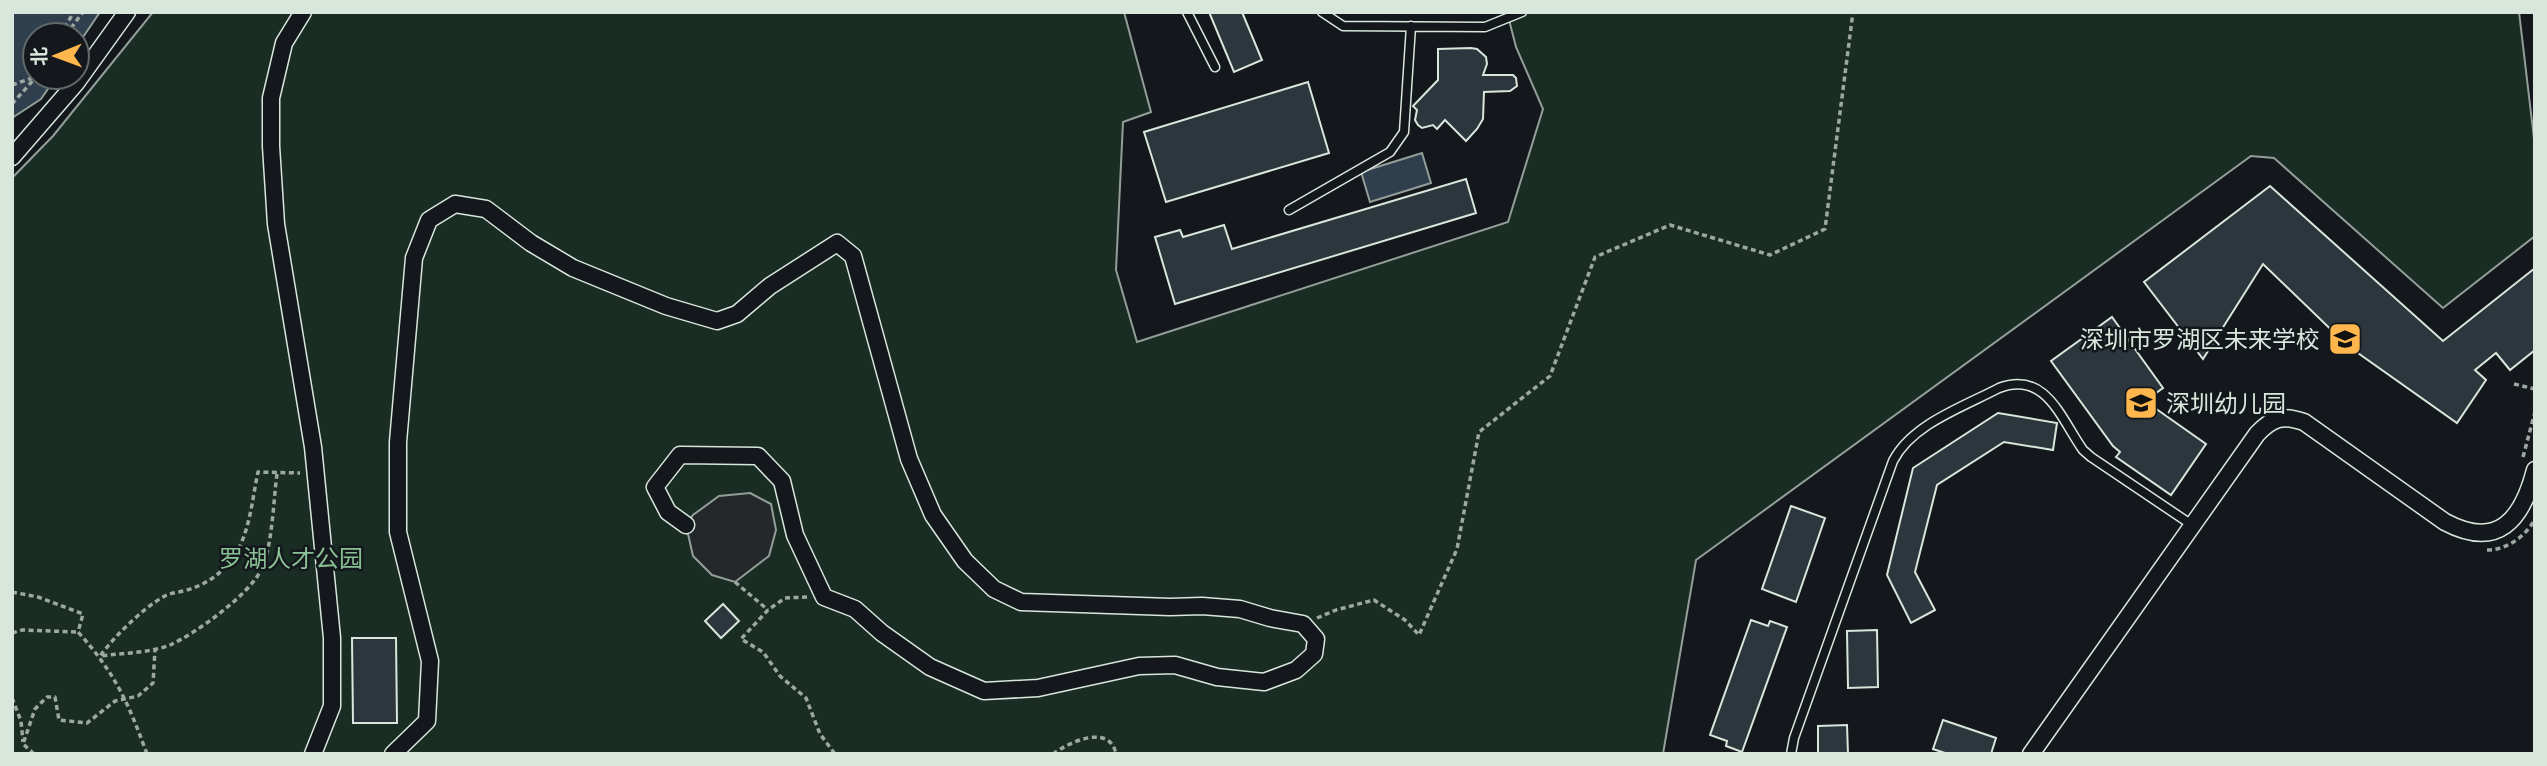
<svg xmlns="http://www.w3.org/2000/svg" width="2547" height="766" font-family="'IBM Plex Sans','Noto Sans SC',sans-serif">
  <rect width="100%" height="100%" fill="#14181c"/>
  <path fill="#1a2d24" stroke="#939e99" stroke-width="2" d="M153,12h971l27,100 -28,10 -7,148 21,72 371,-120 35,-113 -27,-62 -9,-35h1012l16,135v89l-92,72 -169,-150 -23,-2 -555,404 -33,194h-1651v-576l41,-42z"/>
  <path fill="#24282b" stroke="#939e99" stroke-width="2" d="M750,493l21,11 5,26 -7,26 -34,26 -23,-7 -19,-19 -7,-31 7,-10 26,-19z"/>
  <path fill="#2f3f4d" stroke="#939e99" stroke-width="2" d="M12,12h88l-23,34v-11h-42v42h21l-15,22 -29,19z
    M1422,153l9,30 -61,19 -9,-30z"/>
  <path fill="#2c363c" stroke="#d8e6dc" stroke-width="2" d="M1209,12h33l20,48 -28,12z
    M1471,48l6,1 9,8 1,7 -4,11h30l3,3 1,8 -7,5 -26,1 -1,27 -6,10 -11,12 -21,-21 -8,9 -4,-4 -11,3 -4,-3 -3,-5 2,-10 -4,-4 25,-26v-31z
    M1308,82l21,71 -163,49 -22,-70z
    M1466,179l10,34 -301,91 -20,-67 25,-7 3,7 41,-12 8,24z
    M2270,186l173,155 92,-73v82l-25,20 -14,-17 -21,17 11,10 -29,43 -109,-77 -85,-82 -60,95 -59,-77z
    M2112,317l51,71 -18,13 61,43 -35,51 -55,-38 4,-5 -7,-6 -62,-85z
    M1998,413l59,10 -4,27 -49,-8 -67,43 -22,87 20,38 -24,13 -24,-48 26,-107z
    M1791,506l34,12 -29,84 -34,-13z
    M723,604l16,17 -18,17 -16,-17z
    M1751,620l17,6 2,-5 17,6 -45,125 -16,-6 1,-5 -17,-6z
    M1877,630l1,57 -30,1 -1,-57z
    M352,638h44l1,85h-44z
    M1943,720l53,18 -5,16h-43l-15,-5z
    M1847,725l1,29h-30v-28z"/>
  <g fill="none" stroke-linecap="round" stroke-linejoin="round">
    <defs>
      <path id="lane" d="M1187,12l28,55
        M1322,12l21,14 142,1 37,-15
        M1289,210l101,-58 14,-20 7,-106
        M1791,754l3,-16 99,-277c19,-37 70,-54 106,-73 47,-18 62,31 84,62l8,7 101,68"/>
      <path id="street" d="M303,12l-19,31 -13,55v48l5,78 37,223 19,191v68l-19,48
        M12,157l64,-74 51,-71
        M393,754l34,-33 3,-60 -32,-129v-90l16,-184 15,-38 26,-16 31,5 45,34 42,25 93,38 51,15 20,-7 33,-28 67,-43 16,13 56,203 24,56 32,46 29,28 27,13 149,5 32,-1 38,3 30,9 33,6 13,15 -2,15 -18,16 -32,12 -47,-5 -42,-12 -36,1 -101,22 -54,3 -54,-24 -48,-34 -27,-24 -31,-12 -29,-62 -13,-54 -24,-25 -78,-1 -25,32 13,25 18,13
        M2031,754l226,-320c16,-17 26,-19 47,-12l141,100c53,28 77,-2 90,-52"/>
    </defs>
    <use href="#lane" stroke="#d8e6dc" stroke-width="11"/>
    <use href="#street" stroke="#d8e6dc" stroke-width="19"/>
    <path stroke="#9da8a2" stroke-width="3.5" stroke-dasharray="5 3.5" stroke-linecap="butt" d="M60,35l14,-23
      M66,35l17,-23
      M12,85l20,-7 3,-4
      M12,104l24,-27
      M2514,384l21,5
      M2523,457l12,-45
      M277,474c-4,29 -4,70 -16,96 -12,25 -66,64 -91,75 -21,8 -47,8 -70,11 14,-19 42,-47 63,-59 6,-4 13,-4 20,-6 22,-5 40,-18 52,-36 15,-24 17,-55 23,-83l42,1
      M2487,550c20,0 39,-14 48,-31
      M735,582l33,28
      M12,592l26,5 45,17 -5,18c37,41 50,70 69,122
      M807,597l-22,1 -17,12 -27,29 22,13 17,24 26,22 14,36 15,20
      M1317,618l19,-8 38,-10 31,20 14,15 38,-86 22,-117 71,-56 45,-119 75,-32 100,30 55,-26 28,-217
      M12,633l10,-3 56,2
      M12,698l9,23 2,21
      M34,754l-11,-10 12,-35 12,-12h8l4,23 28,3 28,-22 23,-5 15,-13 2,-33
      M1053,754c16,-12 57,-31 63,0"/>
    <use href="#lane" stroke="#14181c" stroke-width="8"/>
    <use href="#street" stroke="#14181c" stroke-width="16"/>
  </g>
  <defs>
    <symbol id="school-square" viewBox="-11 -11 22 22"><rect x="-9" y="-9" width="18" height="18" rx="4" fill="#ffb74d" stroke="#14181c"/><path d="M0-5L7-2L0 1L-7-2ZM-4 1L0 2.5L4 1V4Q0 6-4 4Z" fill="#111"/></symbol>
  </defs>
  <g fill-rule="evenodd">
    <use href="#school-square" x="2326" y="320" width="38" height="38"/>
    <use href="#school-square" x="2122" y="384" width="38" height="38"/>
  </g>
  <g text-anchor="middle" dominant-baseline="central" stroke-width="5" stroke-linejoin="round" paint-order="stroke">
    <g font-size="24" fill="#d8e6dc" stroke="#14181c" text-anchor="end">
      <text x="2320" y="339">深圳市罗湖区未来学校</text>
      <text x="2166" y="403" text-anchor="start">深圳幼儿园</text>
    </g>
    <g font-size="24" fill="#8ac095" stroke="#14181c">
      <text x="291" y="558">罗湖人才公园</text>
    </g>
  </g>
  <rect width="2547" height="766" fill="none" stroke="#d8e6dc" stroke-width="28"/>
  <g transform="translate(56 56) rotate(269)"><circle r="33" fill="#14181c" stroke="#626a69" stroke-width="2"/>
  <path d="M0-5L12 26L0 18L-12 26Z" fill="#ffb74d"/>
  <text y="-10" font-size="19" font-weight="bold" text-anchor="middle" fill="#d8e6dc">北</text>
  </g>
</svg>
